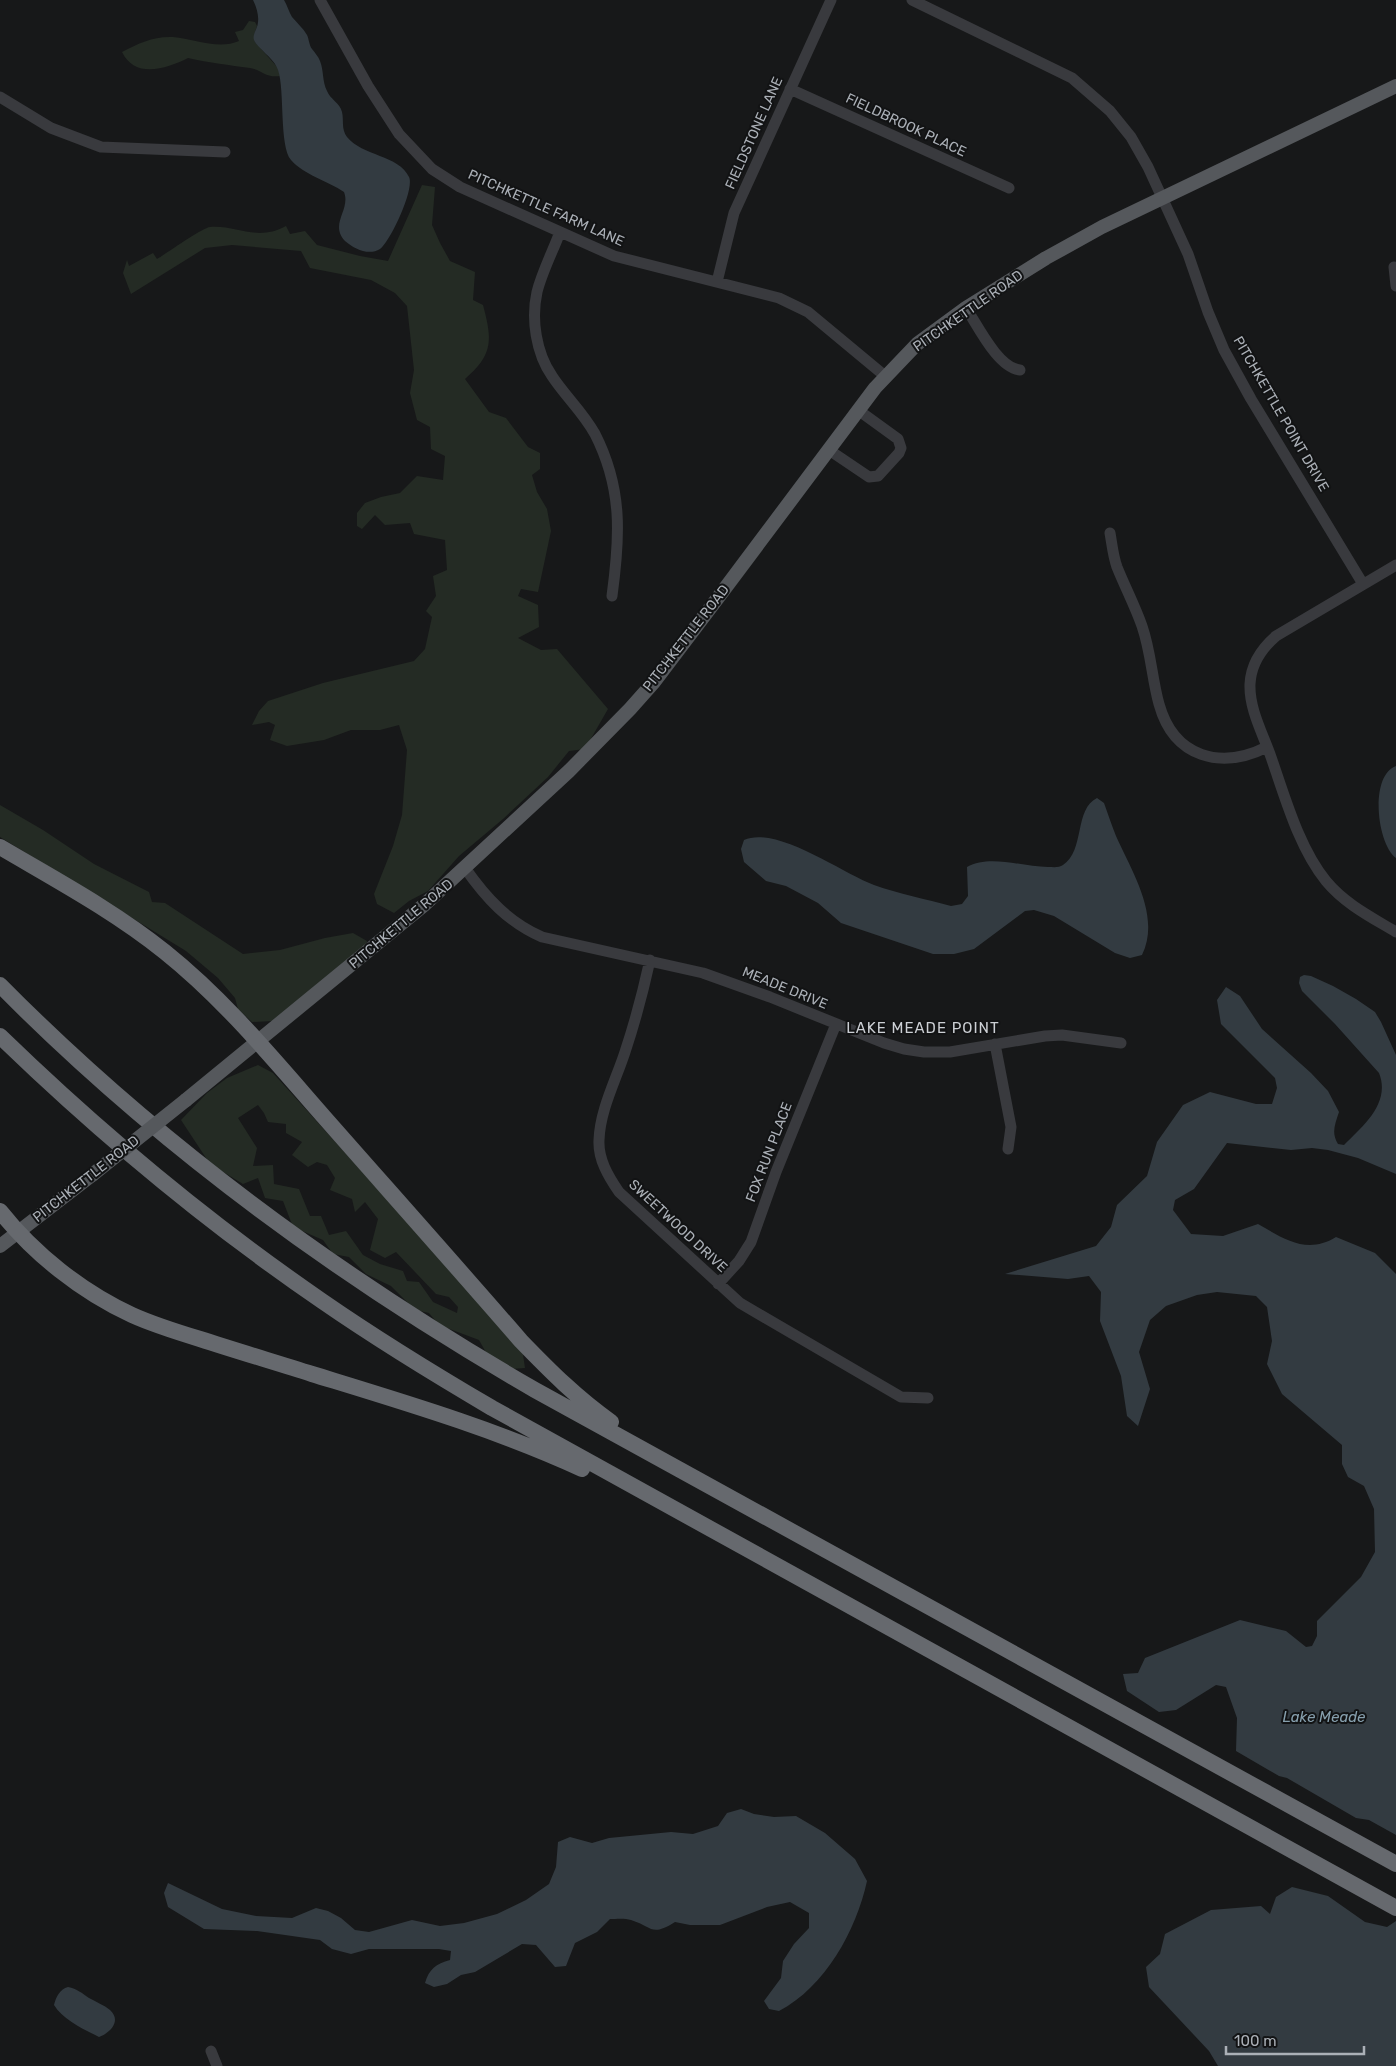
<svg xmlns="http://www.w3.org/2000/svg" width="1396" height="2066" font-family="Rubik,sans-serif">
  <rect width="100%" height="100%" fill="#171819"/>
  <path fill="#242b24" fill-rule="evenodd" d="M249,21l6,1 2,4 -3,9 1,7 23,26 2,8c-15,2 -17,-6 -30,-8 -21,-3 -40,-5 -62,-10 -22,11 -53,21 -66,-6 17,-9 32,-16 51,-15 21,2 46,13 66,4l-4,-9 8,-2z
    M422,185l13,2 -3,38 8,18 10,18 25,11 -2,28 10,5c9,34 11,49 -18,74l24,33 17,6 22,29 12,6v16l-8,6 5,17 10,17 4,22 -13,61 -17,-3 -3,7 20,9 1,22 -21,11 23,12 16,-1 51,60 -23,40 -16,2 -21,26 -45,42 -44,37 -31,35 -19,10 -15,12 -17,-9 -3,-10 19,-48 9,-31 5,-65 -8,-25 -19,5h-29l-27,10 -37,6 -17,-6 5,-15 -6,-3 -17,3 7,-14 9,-10 55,-18 91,-22 11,-12 7,-32 -6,-6 10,-15 -3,-20 14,-6 -2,-30 -31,-6 -4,-11 -25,2 -10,-10 -13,14 -5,-3v-13l8,-10 16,-6 19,-4 17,-17 26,4 2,-24 -14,-7 -1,-22 -13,-7 -7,-27 4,-23 -7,-64 -12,-13 -24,-13 -61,-12 -9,-17 -69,-6 -27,3 -74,46 -8,-21 4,-13 2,6 24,-13 4,6c10,-6 45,-31 53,-32 28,-2 47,15 76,-1l4,8 15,-3 12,14 43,11 28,5z
    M0,805l43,25 51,34 55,28 3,10 13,1 78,51 37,-4 45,-12 28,-5 14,8 -1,7 -93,73 -21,1 -14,-13 -3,-11 -17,-20 -32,-27 -186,-114z
    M258,1065l15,8 249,275 3,20 -14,1 -23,-13 -9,-16 -40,-15 -10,-12 -14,-3 -24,-24 -25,-12 -17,-17 -16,-3 -10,-14 -30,-13 -10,-26 -18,-3 -7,-20 -15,6 -33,-20 -29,-44 26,-27 20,-15zM258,1105l6,8 4,9 18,2v9l16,9 -10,13 16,12 9,-5 10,3 8,13 -5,12 22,9 3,13 10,-10 13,17 -8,31 15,8 11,-6 40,42 13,3 9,10 -1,6 -24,-11 -14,-20 -12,-1 -4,-10 -23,-7 -17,-9 -17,-24 -17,4 -8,-19h-11l-11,-27 -25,-5 -1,-19 -20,1 4,-18 -19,-30z"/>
  <path fill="#333b41" d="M253,0h31c3,5 5,12 8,17 5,6 11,11 15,18 2,4 2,10 5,14 3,4 6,7 8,12 4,10 2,20 7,30 3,8 13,12 15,21 2,8 -1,17 5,25 15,19 52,18 62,40 6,12 -19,65 -29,72 -11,7 -26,0 -35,-8 -16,-17 6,-31 -1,-49 -16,-11 -40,-17 -53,-32 -12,-14 -6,-70 -13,-90 -3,-11 -21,-22 -24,-30 -2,-6 4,-12 4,-18 1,-7 -2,-16 -5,-22z
    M1396,766v92c-19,-14 -27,-82 0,-92z
    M1097,798l7,5c4,11 8,23 12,33 16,36 45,80 26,119l-12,3 -15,-5 -61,-37 -20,-6 -9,1 -51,38 -20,5h-21l-92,-31 -23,-20 -32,-17 -20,-5 -22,-19 -3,-13 3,-9c32,-15 98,33 130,45 25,9 52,14 77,21l11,-2 6,-8 -1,-29c23,-13 56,0 81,0 5,0 11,1 15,-2 22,-14 11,-56 34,-67z
    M1304,975l7,1 22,10 23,13 19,13 6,10 15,33v119l-38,-16 -30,-8 -16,-2 -21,2 -64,-7 -33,46 -19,11 -2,10 18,24 32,2 35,-12c26,15 49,31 78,13l39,16 21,21v561l-27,-15 -13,-2 -69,-40 -8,-2 -43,-25 1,-33 -11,-31 -10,-2 -40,25 -17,2 -32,-21 -4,-17 15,-1 7,-15 95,-38 46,11 20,16 6,-1 5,-10v-15l44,-44 14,-25 -1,-43 -10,-23 -16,-9 -6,-13v-19l-60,-51 -15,-30 5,-23 -5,-34 -11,-11 -39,-4 -20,3 -31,11 -16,14 -11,32 11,37 -12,37 -11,-10 -6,-40 -21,-55 1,-29 -12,-16 -21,3 -63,-5 91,-28 15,-19 6,-22 30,-29 10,-34 26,-37 27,-13 46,12h16l5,-16 -2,-10 -54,-54 -4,-24 9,-13 14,9 22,33 49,44 17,18 11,21c-4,12 -8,21 -1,32l6,1c19,-19 47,-42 35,-72l-44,-49 -33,-33 -3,-8 1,-6z
    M741,1809l13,5 20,3 22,-1 29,17 30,26 12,22c-11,50 -42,106 -88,130l-10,-2 -5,-8 17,-23 2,-17 11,-17 15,-16v-15l-19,-11 -23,5 -47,18h-30l-15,-3c-24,15 -22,5 -44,-2 -6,-2 -15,-1 -21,-1l-13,13 -22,11 -9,23 -11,1 -19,-22 -14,-1 -47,28 -14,3 -14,9 -13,3 -9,-4c4,-14 11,-19 25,-23l1,-9 -12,-2h-70l-18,5 -19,-5 -12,-9 -63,-9 -53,-2 -36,-22 -4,-14 4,-10 54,26 34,7 36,2 24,-10 12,3 13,7 14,12 14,2 43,-12 28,6 24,-3 33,-9 29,-14 23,-16 7,-17 2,-25 12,-5 22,6 17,-5 62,-6 22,2 25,-8 9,-13z
    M1292,1887l36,9 37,26 22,5 9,-6v145h-178l-9,-15 -60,-64 -3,-20 14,-13 5,-20 46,-24 50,-4 9,8 6,-17z
    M68,1987c9,2 14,6 21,11 7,4 15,7 21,12 12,11 0,23 -11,27 -14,-7 -36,-17 -45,-32 2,-8 6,-16 14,-18z"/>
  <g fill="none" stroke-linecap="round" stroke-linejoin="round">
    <path stroke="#393a3e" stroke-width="11" d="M320,0l48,86 31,48 33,35 28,18 154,69 165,42 29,14 77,64
      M912,0l160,78 38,33 21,26 17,30 40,87 20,58 16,38 27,49 112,185
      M790,89l219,99
      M0,97l51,31 50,19 124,5
      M560,232c-7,19 -18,40 -23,60 -6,27 -1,61 15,84 13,20 31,36 43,58 28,55 25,103 17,162
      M1394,267l2,19
      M717,282l17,-69 97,-213
      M966,308c12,18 32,60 54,62
      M829,450l40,27 9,-1 21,-23 2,-5 -3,-9 -40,-29
      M1110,533c2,11 3,23 7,34 8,20 18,39 25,59 9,26 10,53 17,78 15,54 62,66 108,43
      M1396,565l-120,71c-15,13 -25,28 -26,48 -1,25 13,50 21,73 14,40 28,91 55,124 19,23 45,36 70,51
      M465,868c21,30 43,54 77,69l161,36 67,24 114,46 20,6 20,3h26l95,-16 17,-1 59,8
      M650,960c-7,32 -15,62 -25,92 -9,28 -25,58 -26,88 -1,19 9,36 20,52l121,111 161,94 27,1
      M995,1044l16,83 -3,22
      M718,1284l21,-23 12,-19 25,-70 60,-148
      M211,2051l6,15"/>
    <path stroke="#55585c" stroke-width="14" d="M186,1100l238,-195 145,-134 61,-62 24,-27 63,-83 158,-211 42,-44 49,-36 80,-50 56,-31 294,-141
      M0,1246l92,-71"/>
    <path stroke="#66696e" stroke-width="16" d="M0,847c56,33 114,64 165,105 60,48 109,108 159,165 66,75 132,149 197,224 29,30 56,57 90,81
      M0,985c158,160 341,293 535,405l861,474
      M0,1036c100,97 207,186 322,265 55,38 112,73 170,107l904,500
      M0,1211c34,43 82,81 132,104 22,10 45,17 68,24 37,12 74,23 112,35 91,28 183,55 270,95"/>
    <path stroke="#55585c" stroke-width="14" d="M92,1175l94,-75"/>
  </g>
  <g text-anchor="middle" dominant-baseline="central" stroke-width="4" stroke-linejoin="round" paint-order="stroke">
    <g font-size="14" fill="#abb0b7" stroke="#121314">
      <text transform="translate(906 125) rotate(25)">FIELDBROOK PLACE</text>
      <text transform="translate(754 133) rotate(-66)">FIELDSTONE LANE</text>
      <text transform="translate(546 208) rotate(24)">PITCHKETTLE FARM LANE</text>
      <text transform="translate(968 311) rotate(-35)">PITCHKETTLE ROAD</text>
      <text transform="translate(1281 414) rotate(60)">PITCHKETTLE POINT DRIVE</text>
      <text transform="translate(686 638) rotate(-52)">PITCHKETTLE ROAD</text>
      <text transform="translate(401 924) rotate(-40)">PITCHKETTLE ROAD</text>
      <text transform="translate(785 988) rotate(22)">MEADE DRIVE</text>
      <text transform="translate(769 1152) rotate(-69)">FOX RUN PLACE</text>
      <text transform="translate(86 1179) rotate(-38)">PITCHKETTLE ROAD</text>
      <text transform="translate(678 1226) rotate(43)">SWEETWOOD DRIVE</text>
    </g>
    <g font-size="15" letter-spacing="1" fill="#cccfd4" stroke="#121314">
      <text x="923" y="1028">LAKE MEADE POINT</text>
    </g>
    <g font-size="15" font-style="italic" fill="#87a0ae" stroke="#121314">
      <text x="1324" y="1717">Lake Meade</text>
    </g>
  </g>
  <path d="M1226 2046v8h138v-8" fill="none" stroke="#abb0b7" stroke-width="2.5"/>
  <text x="1234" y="2046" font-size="15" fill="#abb0b7" stroke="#121314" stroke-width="4" paint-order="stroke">100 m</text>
</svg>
